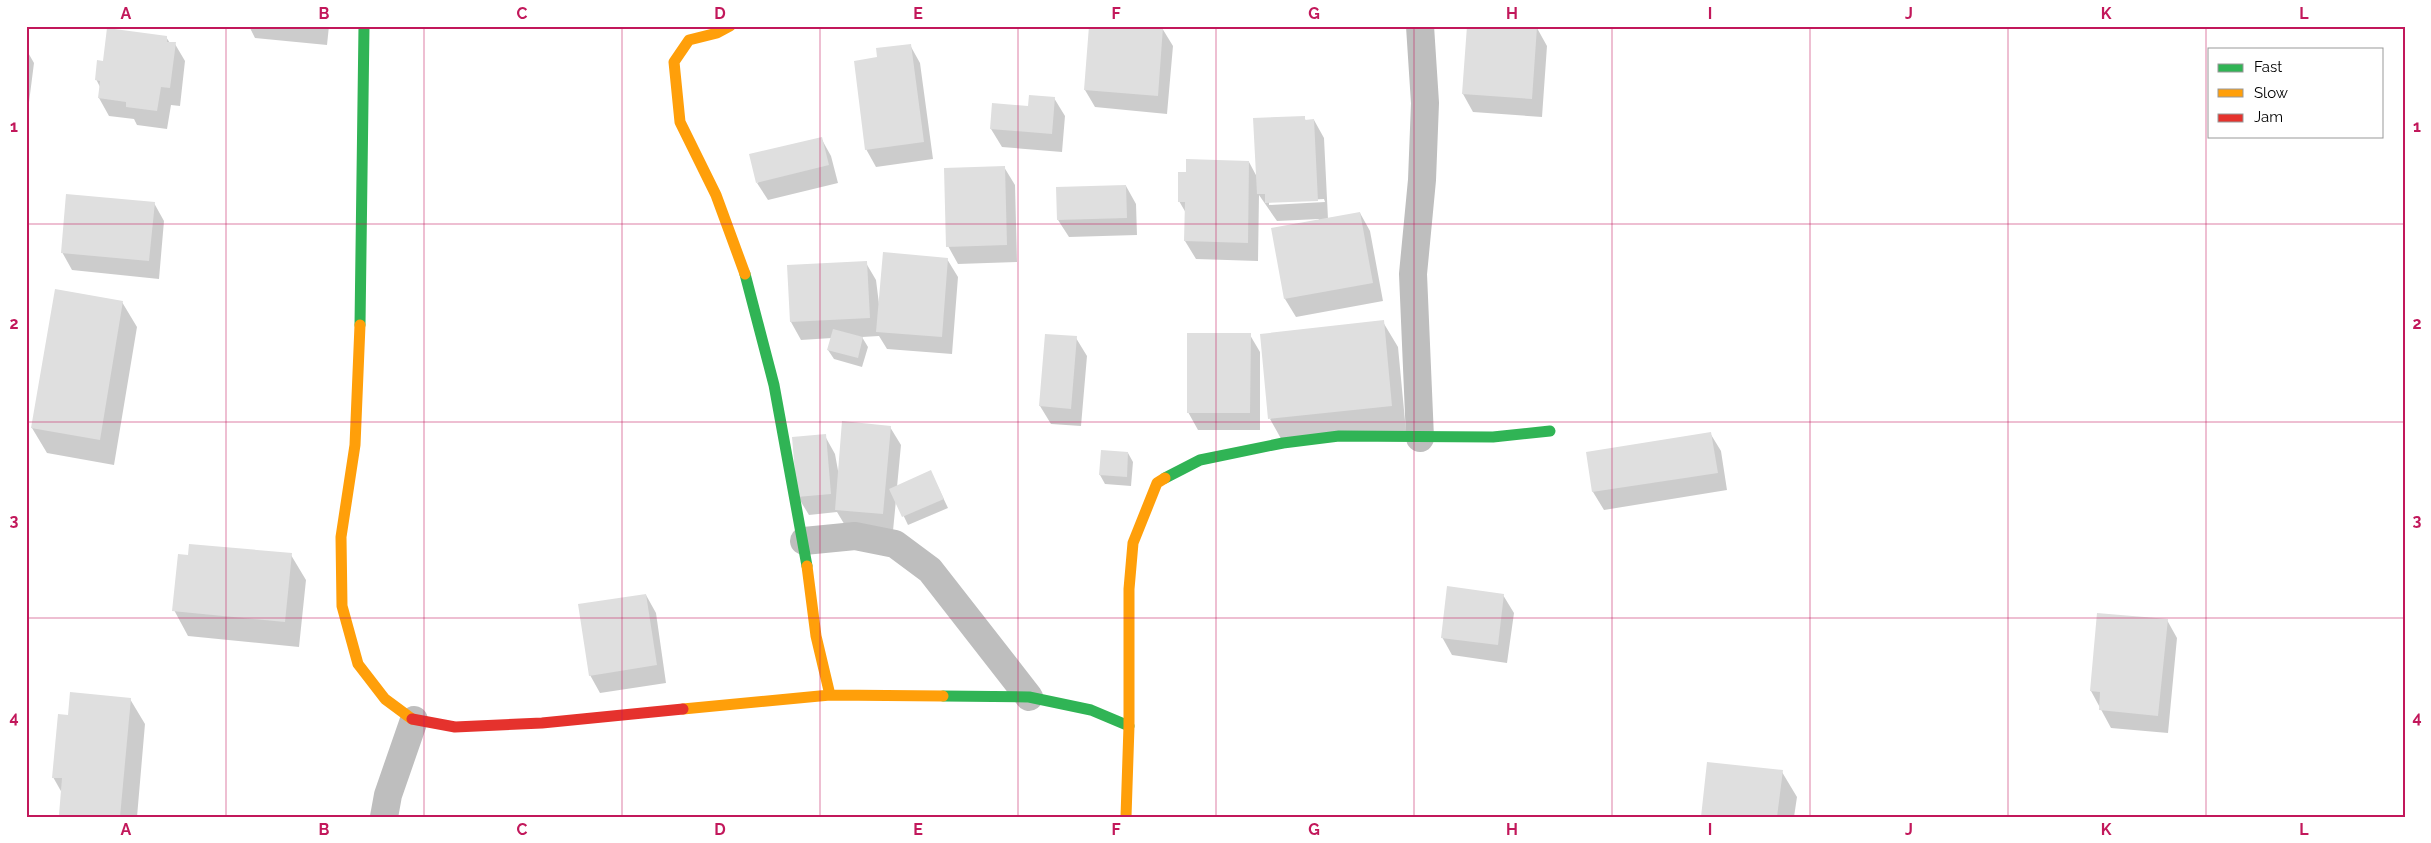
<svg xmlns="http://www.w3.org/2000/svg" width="2431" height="843" font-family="Raleway,sans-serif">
  <rect width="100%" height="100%" fill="#fff"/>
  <path fill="#0003" fill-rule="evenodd" d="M249,26h80l-2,19 -72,-7z
    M1090,26l72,2 11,18 -6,68 -72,-7 -10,-17z
    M1468,26l69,2 10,18 -5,71 -69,-5 -10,-18z
    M166,37l4,6 5,1 10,17 -5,45 -9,-1 -4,24 -30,-4 -3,-6 -25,-3 -10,-18 1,-11 -4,-8 8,-17z
    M910,45l10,18 13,96 -57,8 -10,-18 12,-91z
    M26,49l8,14 -7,55h-1z
    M1054,98l11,18 -3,36 -60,-5 -11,-18 38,-22z
    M1304,117l2,4 8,-1 10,18 4,81 32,-6 10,18 13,70 -87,16 -11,-18 34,-80 -42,2 -18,-26 -1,66 -62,-2 -11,-18 1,-28 -7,-12 70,-39 8,15zM1324,199l1,3 -56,3v-3z
    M821,138l10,18 7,27 -70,17 -11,-17z
    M1004,167l11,18 2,77 -59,2 -10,-18z
    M1126,186l10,18 1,31 -68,2 -11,-17z
    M154,203l10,18 -5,58 -87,-9 -10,-18z
    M947,259l11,18 -6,77 -65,-5 -8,-13 -17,1 6,10 -6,20 -28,-8 -6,-9 4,-12 -31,2 -10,-18 -3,-55 78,-4 10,17 3,24z
    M122,302l15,25 -23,138 -67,-12 -15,-25z
    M1383,322l15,25 8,84 -122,13 -14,-25z
    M1250,335l10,17v78h-62l-10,-18z
    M1076,338l11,18 -6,70 -30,-2 -11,-18z
    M890,427l11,18 -4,42 34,-15 17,36 -40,17 -12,-25 -3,31 -47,-4 -9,-15 -28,3 -11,-18 27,-61 10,18 4,22z
    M1710,433l11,18 6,39 -123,20 -11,-18 -6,-39z
    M1128,453l5,9 -2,24 -26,-2 -5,-9z
    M291,555l15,25 -7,67 -111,-11 -14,-26 15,-54z
    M646,595l10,18 10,70 -66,10 -10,-18z
    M1503,595l11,18 -7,50 -55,-8 -10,-18z
    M2167,620l10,18 -9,95 -57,-5 -20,-37z
    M130,699l15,25 -8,93h-76l1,-24 -9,-16 16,-61z
    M1782,772l15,25 -3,20h-92z"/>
  <path fill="#dfdfdf" d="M1089,26l74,1 -5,69 -74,-6z
    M1467,26l70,1 -5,72 -70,-5z
    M107,28l60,8v6h9l-6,46 -9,-1 -4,24 -31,-4v-5l-28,-4 2,-17 -5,-1 2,-20 6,1z
    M911,44l13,98 -59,8 -11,-89 23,-4 -1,-9z
    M1029,95l26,2 -3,37 -62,-5 2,-26 36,3z
    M1305,116v4l9,-1 4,82 -53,2v-9h-8l-4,-76z
    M822,137l7,28 -73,18 -7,-29z
    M1186,159l63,2 -1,82 -64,-2 1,-39h-7v-30h8z
    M1005,166l2,79 -61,2 -2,-79z
    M1126,185l1,33 -70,2 -1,-33z
    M66,194l89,8 -6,59 -88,-8z
    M1360,212l13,71 -89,16 -13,-71z
    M883,252l65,6 -6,79 -66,-5z
    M867,261l3,57 -80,4 -3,-57z
    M55,289l68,12 -23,139 -69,-12z
    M1384,320l8,86 -124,13 -8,-85z
    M833,329l30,8 -5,21 -31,-8z
    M1187,333h64l-1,80h-63z
    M1045,334l32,2 -6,73 -32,-3z
    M842,421l49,5 -8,88 -48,-4z
    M1711,432l7,41 -126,19 -6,-40z
    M826,434l5,60 -34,3 -5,-60z
    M1101,450l27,2 -1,25 -28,-2z
    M931,470l13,29 -42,18 -13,-28z
    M189,544l103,9 -7,69 -113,-11 6,-57 10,1z
    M1447,586l57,8 -6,51 -57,-7z
    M646,594l11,71 -68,11 -11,-72z
    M2097,613l71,6 -10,97 -59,-6 1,-18 -10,-1z
    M70,692l61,6 -11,119 -61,-2 3,-37h-10l6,-64 10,1z
    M1707,762l76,8 -6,47h-76z"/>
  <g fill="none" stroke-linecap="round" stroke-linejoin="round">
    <path stroke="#bebebe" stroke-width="28" d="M1420,26l5,77 -3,77 -9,94 7,164
      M804,541l51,-5 40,8 35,26 99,127
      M384,817l4,-22 26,-75"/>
    <path stroke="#30b455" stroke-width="11" d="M745,274l29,111 33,181
      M360,325l4,-299
      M1165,478l35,-18 83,-17 56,-7 154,1 57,-6
      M943,696l86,1 62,13 38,16"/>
    <path stroke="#ff9f0a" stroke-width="11" d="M730,26l-13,7 -28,7 -15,22 6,60 36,73 29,79
      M360,325l-5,120 -14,92 1,69 16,58 27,35 27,20
      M807,566l9,70 14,59
      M683,709l147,-14 113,1
      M1126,817l3,-91v-137l4,-46 24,-60 8,-5"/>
    <path stroke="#e5322d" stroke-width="11" d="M412,719l43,8 87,-4 141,-14"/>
  </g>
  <path fill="none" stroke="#c2185b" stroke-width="1" stroke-opacity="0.55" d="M226,26v791M424,26v791M622,26v791M820,26v791M1018,26v791M1216,26v791M1414,26v791M1612,26v791M1810,26v791M2008,26v791M2206,26v791M26,224h2379M26,422h2379M26,618h2379"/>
  <rect width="2431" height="843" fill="none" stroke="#ffffff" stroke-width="55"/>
  <rect x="2208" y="48" width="175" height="90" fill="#ffffff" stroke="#999999"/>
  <rect x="2218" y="64" width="25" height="8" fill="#30b455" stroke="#999999"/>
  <text x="2254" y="72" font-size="15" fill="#000000">Fast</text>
  <rect x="2218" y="89" width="25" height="8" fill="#ff9f0a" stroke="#999999"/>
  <text x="2254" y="98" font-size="15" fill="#000000">Slow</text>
  <rect x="2218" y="114" width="25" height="8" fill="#e5322d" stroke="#999999"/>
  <text x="2254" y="122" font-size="15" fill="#000000">Jam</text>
  <rect x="28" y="28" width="2376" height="788" fill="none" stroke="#c2185b" stroke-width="2"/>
  <g font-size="16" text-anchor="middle" font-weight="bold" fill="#c2185b">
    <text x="126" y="19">A</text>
    <text x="324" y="19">B</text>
    <text x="522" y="19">C</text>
    <text x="720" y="19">D</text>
    <text x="918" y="19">E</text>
    <text x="1116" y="19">F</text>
    <text x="1314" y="19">G</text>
    <text x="1512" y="19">H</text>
    <text x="1710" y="19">I</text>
    <text x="1909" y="19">J</text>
    <text x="2106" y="19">K</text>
    <text x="2304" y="19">L</text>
    <text x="14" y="132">1</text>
    <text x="2417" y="132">1</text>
    <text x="14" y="329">2</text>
    <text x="2417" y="329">2</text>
    <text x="14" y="526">3</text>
    <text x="2417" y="526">3</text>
    <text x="14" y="723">4</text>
    <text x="2417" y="723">4</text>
    <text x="126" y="835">A</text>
    <text x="324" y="835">B</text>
    <text x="522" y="835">C</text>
    <text x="720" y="835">D</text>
    <text x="918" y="835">E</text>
    <text x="1116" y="835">F</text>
    <text x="1314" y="835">G</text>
    <text x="1512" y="835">H</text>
    <text x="1710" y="835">I</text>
    <text x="1909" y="835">J</text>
    <text x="2106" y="835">K</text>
    <text x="2304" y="835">L</text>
  </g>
</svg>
